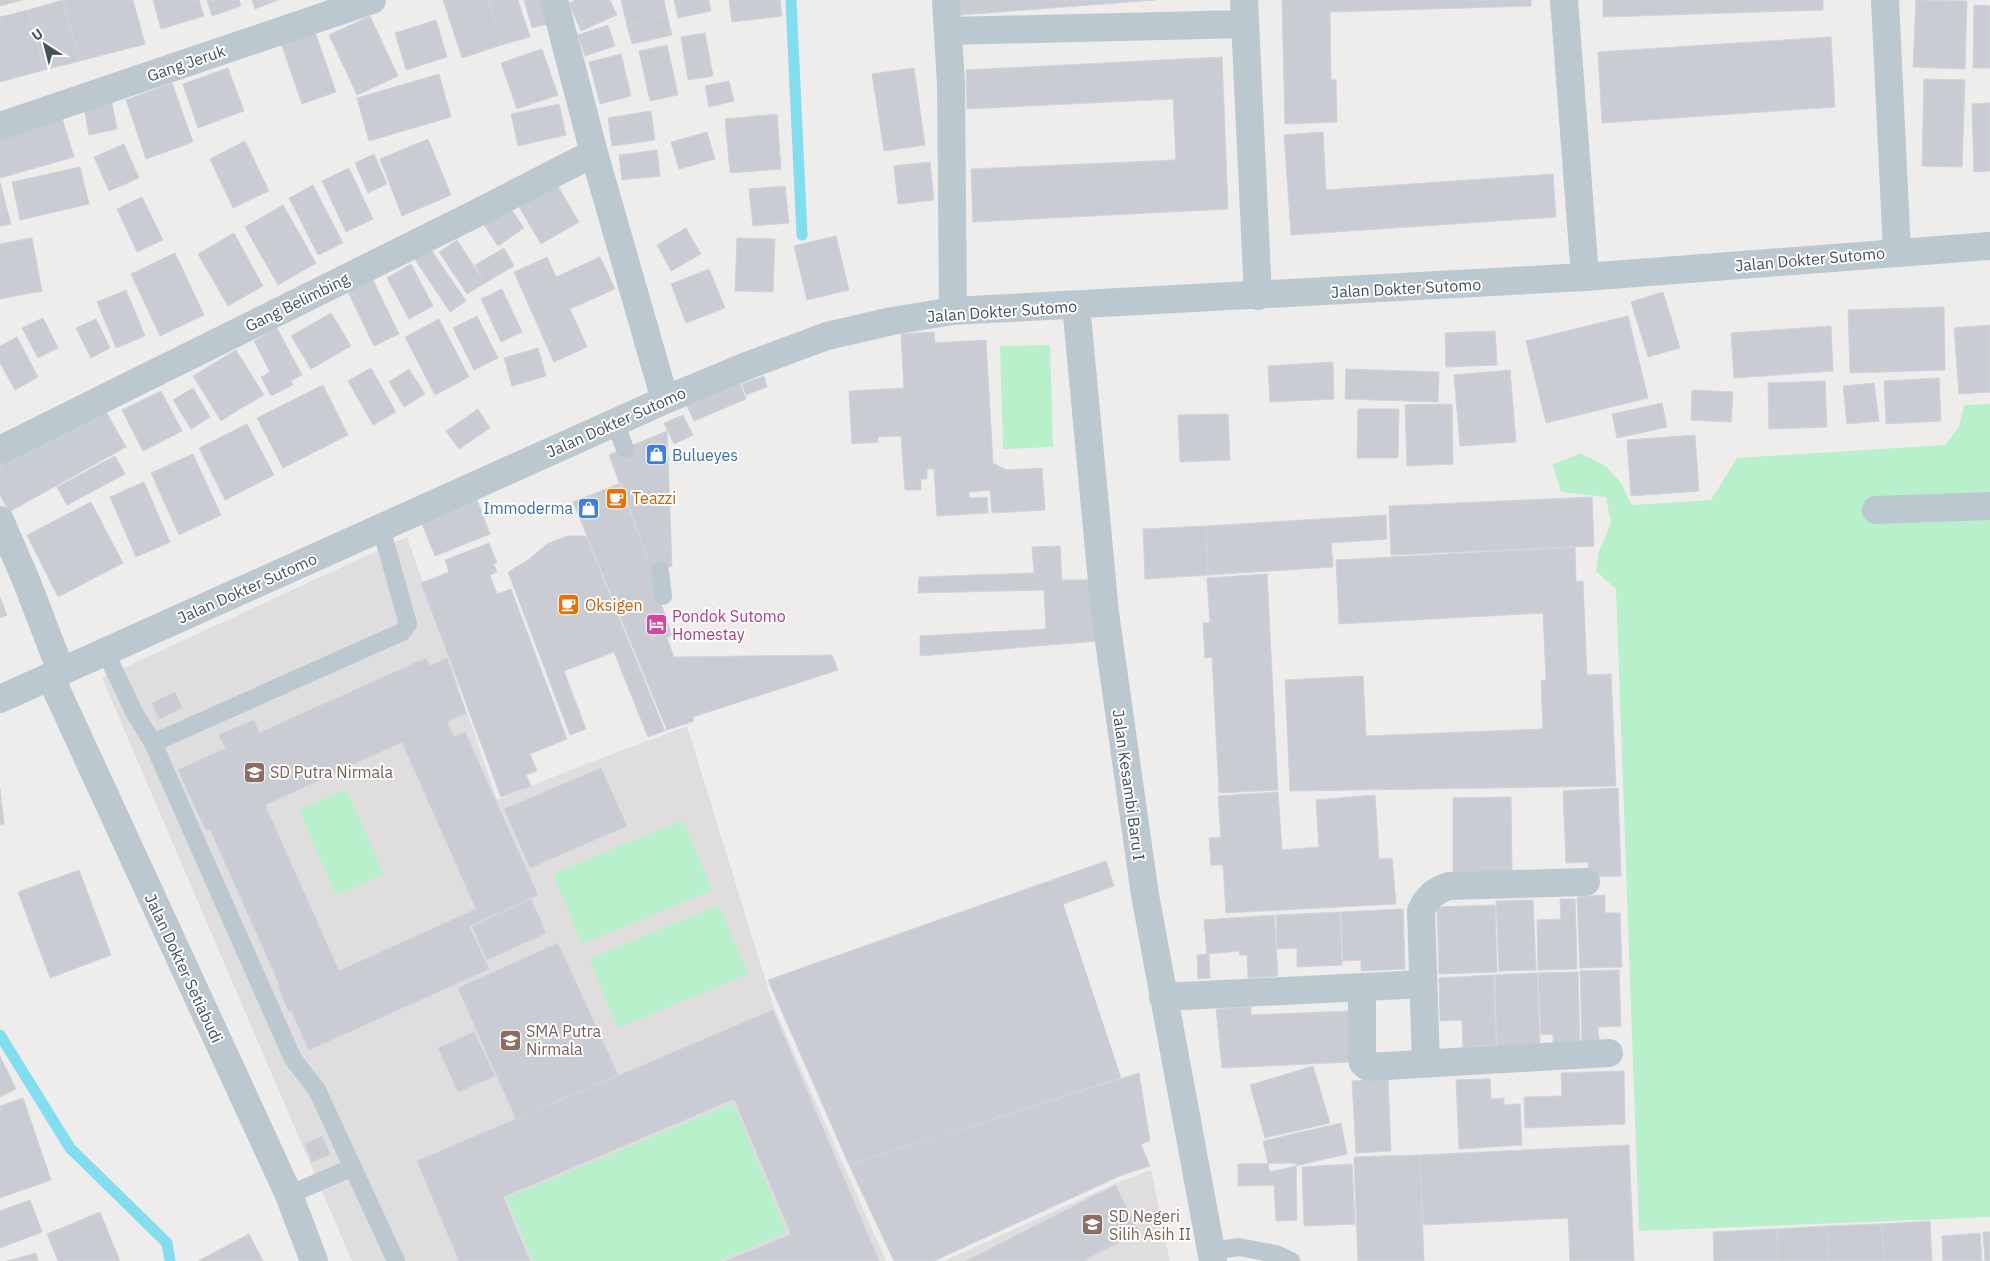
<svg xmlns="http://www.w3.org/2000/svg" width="1990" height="1261" font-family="'IBM Plex Sans',sans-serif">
  <rect width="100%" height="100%" fill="#efecec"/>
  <path fill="#e0ddde" d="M407,537l90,263 81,-33 109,-41 87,282 112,253h-534l-250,-583z
    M1151,1170l19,91h-226l175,-79z"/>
  <path fill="#b7f0cb" d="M1050,345l3,102 -50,2 -3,-103z
    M1990,404v813l-351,14 -23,-642 -20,-18 3,-20 12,-28 -5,-26 -45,-5 -8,-27 27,-12 26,13 15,17 11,22 79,-5 26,-42 208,-13 14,-18 5,-22z
    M346,789l38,85 -48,21 -37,-85z
    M683,820l29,70 -130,54 -29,-70z
    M719,905l29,69 -130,54 -29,-69z
    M733,1103l54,129 -68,29h-186l-26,-63z"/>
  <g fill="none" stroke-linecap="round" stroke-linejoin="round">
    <path stroke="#82ddef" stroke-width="11" d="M791,0l11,235
      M0,1035l70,113 97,95 3,18"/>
  </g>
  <path fill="#c9ccd2" stroke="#d0d3d9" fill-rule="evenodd" d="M0,0h23l-23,6z
    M63,0l17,61 -36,9 -16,-60z
    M63,0h70l12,44 -65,17z
    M153,0h46l5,16 -43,13z
    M207,0h32l2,6 -29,10z
    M252,0h26l-23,9z
    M443,0h45l13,45 -39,13z
    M488,0h30l12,37 -29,8z
    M524,0h21l7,23 -20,5z
    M576,0h34l7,15 -36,16 -12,-28z
    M621,0h43l3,15 -40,10z
    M674,0h35l2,11 -33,7z
    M729,0h51l2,16 -50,6z
    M960,0h195l-194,15z
    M1282,0h249v6l-201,6 1,68h5l1,42 -52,2z
    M1603,0h220v10l-220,7z
    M1916,0l51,1 -2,68 -52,-2z
    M1974,5l16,1v62h-17z
    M28,10l16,60 -44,12v-65z
    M667,15l5,20 -40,9 -5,-19z
    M370,16l28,60 -41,19 -28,-60z
    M436,20l11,37 -41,13 -11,-37z
    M608,25l7,21 -30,10 -7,-21z
    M315,32l21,60 -34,12 -21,-61z
    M705,33l8,43 -25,4 -7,-43z
    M1831,37l4,70 -233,16 -4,-71z
    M667,45l11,50 -28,6 -11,-50z
    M542,49l16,46 -41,14 -16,-46z
    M621,54l10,42 -31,8 -11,-42z
    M1222,57l6,152 -255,13 -2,-53 205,-9 -3,-61 -206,10 -1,-39z
    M228,68l16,43 -46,17 -15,-44z
    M914,68l11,77 -41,6 -12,-77z
    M439,74l12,43 -82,24 -12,-43z
    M1924,79l41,1 -3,87 -40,-1z
    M729,81l5,20 -25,6 -4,-21z
    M172,83l21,59 -47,17 -20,-59z
    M111,98l6,31 -28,6 -6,-32z
    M1990,103v68l-16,1 -2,-68z
    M559,104l7,31 -48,11 -7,-32z
    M651,111l4,29 -43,6 -4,-28z
    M777,114l4,55 -51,4 -5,-54z
    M62,118l12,39 -74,21v-41z
    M707,132l8,27 -36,10 -8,-27z
    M1323,132l3,58 227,-16 3,43 -265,18 -7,-100z
    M428,139l23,56 -49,21 -22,-57z
    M245,141l24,50 -36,17 -23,-49z
    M124,144l15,34 -30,13 -15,-34z
    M657,150l3,26 -38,4 -3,-25z
    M374,154l13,30 -19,9 -13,-30z
    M930,162l4,38 -36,4 -4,-38z
    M80,167l9,37 -69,16 -8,-38z
    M349,168l24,51 -27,13 -24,-51z
    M0,182l11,42 -11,2z
    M556,183l23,39 -38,22 -23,-39z
    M313,185l30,58 -25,12 -29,-57z
    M785,186l4,37 -36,3 -4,-37z
    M142,197l21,43 -26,12 -20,-43z
    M505,200l19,28 -26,18 -19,-29z
    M283,205l33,58 -38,22 -33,-58z
    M686,228l15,26 -30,17 -14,-26z
    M234,233l29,53 -35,20 -30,-52z
    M836,236l13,54 -42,10 -13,-54z
    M32,238l10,53 -42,8v-55z
    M737,238l38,1 -2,53 -38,-1z
    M457,240l28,43 -18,11 -28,-42z
    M430,248l36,53 -16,11 -36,-54z
    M504,248l10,18 -29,17 -10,-18z
    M175,253l29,62 -44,21 -29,-62z
    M547,257l9,20 44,-20 15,32 -45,20 17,38 -33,15 -40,-90z
    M411,264l22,42 -24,13 -22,-41z
    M709,269l16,39 -39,15 -15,-39z
    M373,280l26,54 -25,12 -26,-54z
    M502,289l20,43 -21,10 -20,-43z
    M126,290l19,46 -29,12 -19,-46z
    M1663,292l17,56 -32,9 -17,-55z
    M1944,307l1,63 -95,3 -2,-63z
    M331,313l20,33 -40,23 -20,-33z
    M477,316l21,42 -24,12 -21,-42z
    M1628,316l20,82 -102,25 -20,-82z
    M43,318l15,30 -20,10 -16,-30z
    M96,319l14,29 -19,10 -15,-30z
    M439,319l30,58 -34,18 -30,-58z
    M1990,325v67l-31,2 -5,-66z
    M1831,326l2,45 -99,7 -3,-45z
    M277,328l25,47 -11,6 2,4 -22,11 -10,-19 9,-5 -16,-31z
    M1495,331l2,34 -51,2 -1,-34z
    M934,332l1,11 51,-3 7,123 13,7 36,-2 3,42 -53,3 -2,-23 -21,2v6l18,-1 1,16 -51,3 -3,-47h-7v10h-6v11h-16l-4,-54 -23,1v5l-26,2 -3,-53 55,-3 -3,-54z
    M17,337l21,40 -23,13 -15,-27v-17z
    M538,348l8,28 -34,10 -8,-28z
    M236,350l28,45 -26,15 -27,-45z
    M1333,362l1,37 -64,3 -2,-36z
    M211,365l27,45 -17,11 -28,-45z
    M371,368l25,44 -23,13 -25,-44z
    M409,369l16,25 -21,13 -15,-25z
    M1346,369l93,3 -1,30 -93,-3z
    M1510,370l6,72 -56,4 -6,-71z
    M764,376l3,11 -21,8 -4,-11z
    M1939,378l2,43 -55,3 -2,-43z
    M1825,381l2,46 -58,2 -1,-46z
    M1874,383l5,38 -32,3 -4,-38z
    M740,384l6,15 -52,22 -7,-15z
    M323,385l25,50 -65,33 -26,-50z
    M193,388l17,29 -19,12 -18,-29z
    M1692,390l41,2 -2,30 -40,-2z
    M161,391l21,40 -39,20 -21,-41z
    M1662,403l5,24 -50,11 -5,-24z
    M1452,404l1,60 -46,2 -2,-61z
    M104,408l22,39 -117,65 -9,-17v-30z
    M478,409l12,19 -31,21 -13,-18z
    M1358,409h41l-1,49h-41z
    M1228,414l2,46 -50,2 -2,-47z
    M683,415l10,20 -19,9 -10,-21z
    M247,424l27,51 -49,25 -26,-52z
    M667,431l5,135 -21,9 21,60 -5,3 7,19 158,-2 6,15 -145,47 1,4 -27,9 -64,-155 44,-17 -38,-103z
    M1695,435l4,56 -68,5 -4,-56z
    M193,454l28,61 -42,20 -28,-62z
    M115,456l10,18 -58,31 -10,-18z
    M144,482l26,60 -34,15 -26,-60z
    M621,483l26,75 -44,17 -30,-73z
    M476,497l14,37 -55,22 -15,-37z
    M1592,497l2,49 -203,9 -2,-49z
    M91,502l32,61 -65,34 -31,-62z
    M1386,515l1,24 -56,4 2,24 -125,8 -2,-49z
    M1206,526l2,49 -63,4 -2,-50z
    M567,536h19l79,195 -17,6 -34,-85 -50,19 22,58 -16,6 -62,-163 20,-12 19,-16z
    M489,543l8,20 -3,1 3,8 -7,3 7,19 14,-5 56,150 -37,15 7,17 -11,4 5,11 -30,11 -80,-214 28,-11 -4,-12z
    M1060,546l2,34h28l7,61 -177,15v-20l126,-7 -2,-39 -126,3 1,-16 115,-4 -2,-26z
    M1575,547l1,35 7,-1 4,94 24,-1 5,112 -326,5 -5,-111 78,-4 3,60 177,-7 -2,-48 5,-1 -3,-67 -204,11 -3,-64z
    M1267,574l11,216 -59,3 -7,-136 -7,1 -2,-35h7l-3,-45z
    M0,597l7,18 -7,3z
    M426,658l4,8 17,-8 19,55 -19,9 7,15 11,-5 73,163 -69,31 20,43 -180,81 -18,-40 -2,2 -11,-25 2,-1 -70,-157 -4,2 -28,-61 48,-22 -7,-13 35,-15 5,13zM402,742l74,167 -137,62 -74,-166z
    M175,692l7,16 -23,11 -7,-16z
    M601,768l26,58 -97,42 -26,-59z
    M0,788l4,36 -4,1z
    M1618,788l3,88 -32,1 -1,-15 -22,1 -3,-72z
    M1278,792l4,58 37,-3 -3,-47 59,-5 4,64 13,-1 4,46 -170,9 -3,-48h-12l-2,-27 12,-1 -3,-41z
    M1511,797l1,74 -59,1v-74z
    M1106,861l8,25 -51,18 58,174 -272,87 -81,-185z
    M79,870l32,85 -61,23 -32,-86z
    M1605,895v18h15l2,54 -42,1 -3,-71z
    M531,899l15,34 -59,27 -15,-34z
    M1560,899h15l2,70 -39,1 -1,-50 24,-1z
    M1533,900l3,70 -37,1 -3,-70z
    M1495,905l2,67 -58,2 -2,-67z
    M1403,909l2,60 -44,2v-11l-18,1 -2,-49z
    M1340,912l2,53 -45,2v-19l-20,1 -1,-34z
    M1274,915l4,61 -30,2 -1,-23h-7l-1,-4 -32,3 -3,-34z
    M558,943l60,132 -102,44 -58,-131z
    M1209,954l1,24 -12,1 -1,-24z
    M1619,970l2,56 -23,1 1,14h-17l-2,-70z
    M1578,972l2,70 -27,1v-9l-12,1 -3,-62z
    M1537,973l3,71 -43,2 -2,-71z
    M1494,975l2,70 -33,2 -1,-27 -22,1 -1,-43z
    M1251,1007v8l99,-4 2,51 -130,6 -6,-59z
    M773,1010l106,251h-153l65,-27 -57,-135 -231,98 27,64h-71l-42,-100z
    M474,1032l21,44 -37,16 -20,-44z
    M0,1056l16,33 -16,8z
    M1313,1066l17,57 -65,15 -15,-53z
    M1624,1071l1,53 -100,4 -1,-31 38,-1 -1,-23z
    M1139,1073l11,68 -9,3 9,22 -28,9 -188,86h-40l-45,-96z
    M1388,1079l3,72 -35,2 -4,-72z
    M1490,1079l1,20 13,-1v7l16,-1 2,41 -63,4 -3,-69z
    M23,1098l28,82 -51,18v-92z
    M1341,1123l6,31 -77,18 -7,-31z
    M322,1136l8,18 -18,8 -7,-18z
    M1629,1145l5,116h-64l-2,-43 -145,7 -3,-70z
    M1420,1155l4,106h-66l-4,-104z
    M1296,1163l1,57 -21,1 -2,-36 -36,1v-22z
    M1352,1164l3,60 -51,2 -2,-59z
    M1115,1185l24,47 -56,29h-117z
    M30,1200l12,32 -42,16v-37z
    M100,1212l20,49h-62l-11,-27z
    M1930,1221l2,40h-48l-2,-37z
    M1882,1224l2,37h-56l-1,-35z
    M1827,1226l1,35h-50l-1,-32z
    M1777,1229l1,32h-64l-1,-29z
    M1983,1232h7v29h-5z
    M1980,1233l2,28h-39l-1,-25z
    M249,1234l14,27h-65z
    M36,1253l2,8h-31z"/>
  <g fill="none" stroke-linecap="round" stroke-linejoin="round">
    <path stroke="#bcc8d0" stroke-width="18" d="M615,422l10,27
      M660,571l3,25
      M105,651l29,61 19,31 249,-111 6,-8 -27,-96
      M153,743l140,316 24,31 79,171
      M289,1195l64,-28
      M1211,1251l28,-4 37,7 15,7"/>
    <path stroke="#bcc8d0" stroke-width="28" d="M554,0l40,153 71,247
      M946,0l5,84 2,227
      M1244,0l14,296
      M1564,0l21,277
      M1885,0l12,252
      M948,31l297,-7
      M0,126l372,-126
      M1076,305l29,308 40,282 68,366
      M0,450l475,-236 119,-61
      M1876,510l114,-4
      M0,520l26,60 35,91
      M50,676l239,519 25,66
      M0,699l665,-299 84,-35 78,-29 65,-15 61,-10 632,-34 405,-31
      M1362,987v71l1,5 5,4 241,-14
      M1163,997l260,-13
      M1426,1063l-5,-152c6,-14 13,-20 28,-25l137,-4"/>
  </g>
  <defs>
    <symbol id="shop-square" viewBox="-11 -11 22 22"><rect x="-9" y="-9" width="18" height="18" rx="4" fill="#3f7fe0" stroke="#fff"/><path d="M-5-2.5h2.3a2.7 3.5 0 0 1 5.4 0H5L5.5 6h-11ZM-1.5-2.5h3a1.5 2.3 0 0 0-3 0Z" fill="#fff"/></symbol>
    <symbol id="cafe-square" viewBox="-11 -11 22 22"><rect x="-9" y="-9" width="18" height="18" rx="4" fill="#e8710a" stroke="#fff"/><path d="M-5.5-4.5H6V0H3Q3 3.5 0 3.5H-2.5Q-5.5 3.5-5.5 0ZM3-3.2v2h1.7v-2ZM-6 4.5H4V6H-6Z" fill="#fff"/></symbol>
    <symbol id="hotel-square" viewBox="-11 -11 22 22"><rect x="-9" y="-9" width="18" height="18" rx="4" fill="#d1479c" stroke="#fff"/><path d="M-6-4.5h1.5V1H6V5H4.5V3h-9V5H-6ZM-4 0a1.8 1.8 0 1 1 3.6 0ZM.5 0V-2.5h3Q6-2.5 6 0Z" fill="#fff"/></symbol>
    <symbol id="school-square" viewBox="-11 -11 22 22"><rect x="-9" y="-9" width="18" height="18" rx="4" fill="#8d6e63" stroke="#fff"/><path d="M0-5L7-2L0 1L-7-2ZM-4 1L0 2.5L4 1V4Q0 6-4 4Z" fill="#fff"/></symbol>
  </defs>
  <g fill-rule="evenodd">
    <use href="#shop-square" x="644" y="442" width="25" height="25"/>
    <use href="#cafe-square" x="604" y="486" width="25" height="25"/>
    <use href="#shop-square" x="576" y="496" width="25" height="25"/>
    <use href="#cafe-square" x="556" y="592" width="25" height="25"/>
    <use href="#hotel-square" x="644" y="612" width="25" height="25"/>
    <use href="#school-square" x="242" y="760" width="25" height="25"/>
    <use href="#school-square" x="498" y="1028" width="25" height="25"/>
    <use href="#school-square" x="1080" y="1212" width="25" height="25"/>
  </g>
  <g text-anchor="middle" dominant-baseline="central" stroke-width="4" stroke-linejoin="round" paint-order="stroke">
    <g font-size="16" fill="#44515b" stroke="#fff">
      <text transform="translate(186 63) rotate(-19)">Gang Jeruk</text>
      <text transform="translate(1810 259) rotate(-5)">Jalan Dokter Sutomo</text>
      <text transform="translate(1406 288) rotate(-3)">Jalan Dokter Sutomo</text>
      <text transform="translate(297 302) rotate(-26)">Gang Belimbing</text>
      <text transform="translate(1002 311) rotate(-4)">Jalan Dokter Sutomo</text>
      <text transform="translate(616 422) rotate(-24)">Jalan Dokter Sutomo</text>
      <text transform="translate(247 588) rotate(-24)">Jalan Dokter Sutomo</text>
      <text transform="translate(1129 785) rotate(82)">Jalan Kesambi Baru I</text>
      <text transform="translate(184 968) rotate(65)">Jalan Dokter Setiabudi</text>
    </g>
    <g font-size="16" fill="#366cbe" stroke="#fff" text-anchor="start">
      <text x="672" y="455">Bulueyes</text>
      <text x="573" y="508" text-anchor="end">Immoderma</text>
    </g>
    <g font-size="16" fill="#c56008" stroke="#fff" text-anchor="start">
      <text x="632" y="498">Teazzi</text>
      <text x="585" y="605">Oksigen</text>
    </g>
    <g font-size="16" fill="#b23c85" stroke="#fff" text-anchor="start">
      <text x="672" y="616">Pondok Sutomo<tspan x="672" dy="18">Homestay</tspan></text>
    </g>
    <g font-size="16" fill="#785e54" stroke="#fff" text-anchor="start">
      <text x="270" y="772">SD Putra Nirmala</text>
      <text x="526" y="1031">SMA Putra<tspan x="526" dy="18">Nirmala</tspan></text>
      <text x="1109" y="1216">SD Negeri<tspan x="1109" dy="18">Silih Asih II</tspan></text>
    </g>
  </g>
  <g transform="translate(45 45) rotate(324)" stroke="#ffffff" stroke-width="4" paint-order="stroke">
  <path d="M0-4L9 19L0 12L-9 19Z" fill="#44515b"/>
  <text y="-8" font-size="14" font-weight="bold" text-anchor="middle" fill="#44515b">U</text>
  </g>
</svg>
